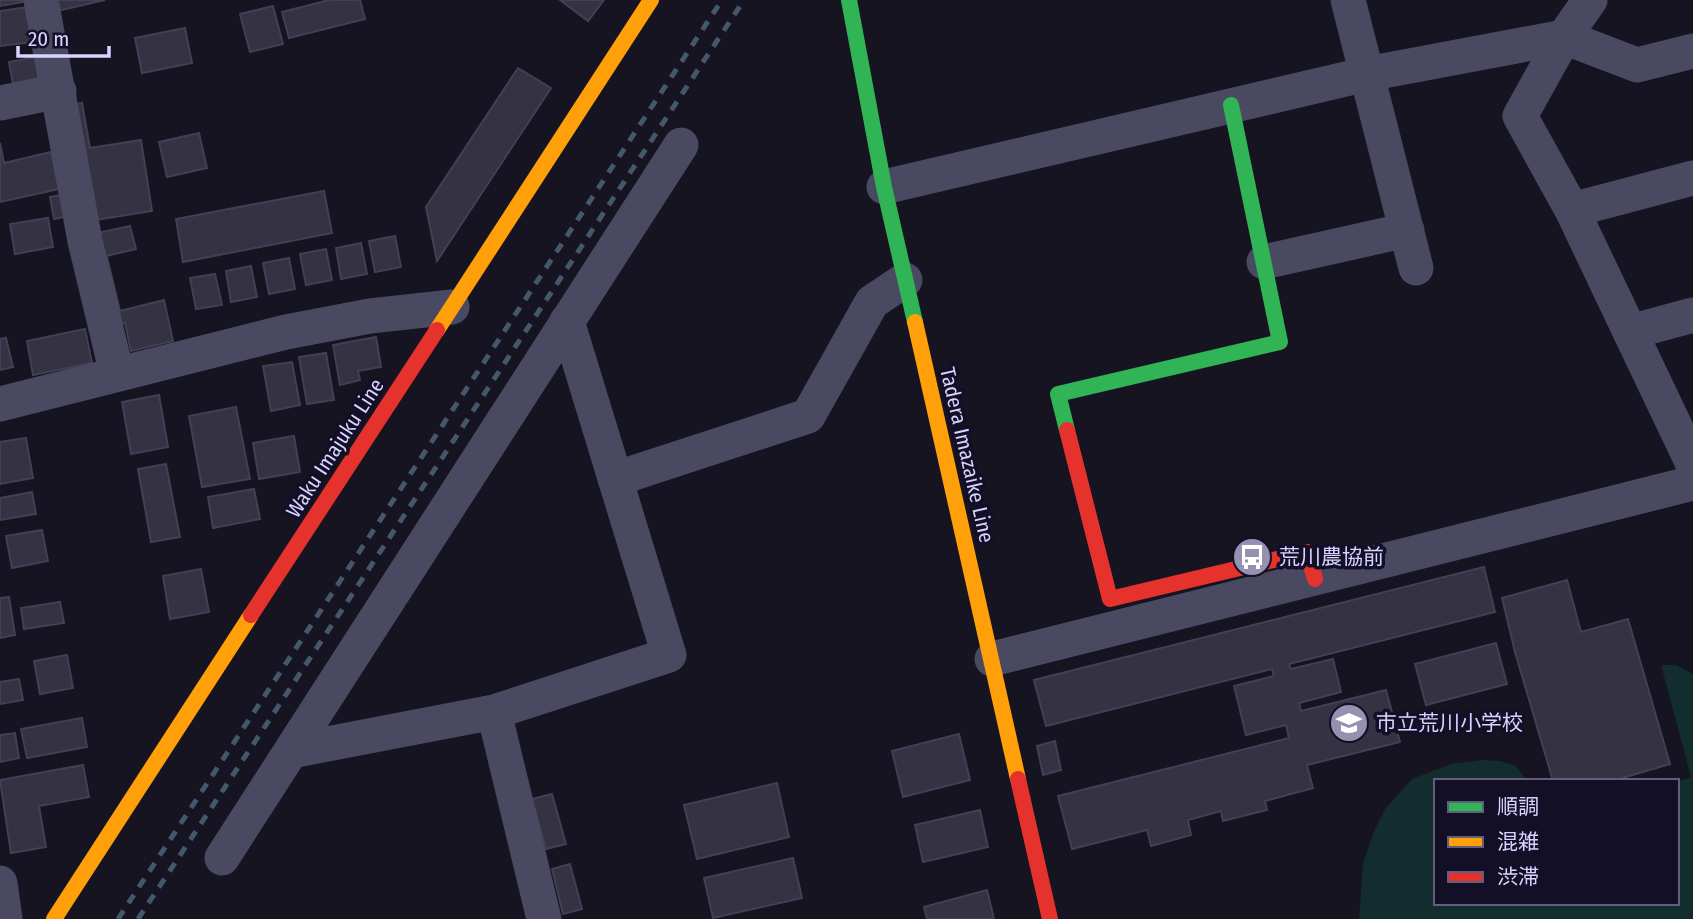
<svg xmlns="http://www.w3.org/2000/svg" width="1693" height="919" font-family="'Fira Sans Condensed','Noto Sans JP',sans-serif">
  <rect width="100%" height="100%" fill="#161421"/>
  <path fill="#132c2d" d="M1661,665h15l17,9v245h-334l4,-56 12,-34 10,-20 27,-30 39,-15 32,-4 17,1 16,5 11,15h-91v122h241v-121l14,-5z"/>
  <path fill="#343243" stroke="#433f54" stroke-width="2" d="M0,0h34l-34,6z
    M54,0h51l-48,11z
    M329,0h31l5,19 -76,19 -7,-26z
    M560,0h44l-16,21z
    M273,6l10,38 -33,8 -10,-38z
    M29,7l5,35 -34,4v-35z
    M185,28l7,35 -50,10 -7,-35z
    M46,55l6,33 -37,7 -6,-33z
    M518,68l33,20 -114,173 -11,-54z
    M82,103l8,45 51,-8 11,71 -63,10 -18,-116z
    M199,133l8,35 -40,9 -8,-35z
    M0,143l4,20 47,-11 8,37 -59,13z
    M324,191l8,42 -149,29 -7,-43z
    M70,193l4,22 -20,4 -4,-22z
    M48,218l5,29 -38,7 -5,-30z
    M130,226l6,23 -38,9 -5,-24z
    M395,236l6,31 -26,5 -6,-31z
    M361,243l6,31 -26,5 -5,-31z
    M326,249l6,31 -26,5 -6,-31z
    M107,257l13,54 44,-11 9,41 -42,10 -6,-28 -14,3 -15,-66z
    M289,258l6,31 -26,5 -6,-31z
    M251,266l6,31 -26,5 -5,-31z
    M215,274l7,31 -26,4 -6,-31z
    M85,329l7,34 -59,12 -6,-34z
    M376,337l5,30 -23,4 2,9 -20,5 -7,-40z
    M6,338l7,29 -13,3v-31z
    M326,353l8,47 -27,4 -8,-47z
    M292,362l8,43 -29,6 -8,-45z
    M159,395l9,52 -37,7 -9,-52z
    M236,407l14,72 -48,8 -13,-71z
    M294,436l6,36 -41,7 -6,-36z
    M26,438l7,40 -33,6v-42z
    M166,464l14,73 -29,5 -13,-73z
    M254,489l6,30 -47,9 -5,-31z
    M32,492l4,22 -36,6v-22z
    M42,530l6,31 -36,7 -6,-32z
    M1484,567l11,45 -206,52 2,5 42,-10 8,33 -42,11 2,8 85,-21 14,52 -93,23 6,23 -48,13 2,9 -44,11 -2,-10 -33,9 3,15 -40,11 -4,-16 -75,19 -14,-53 231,-58 -3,-13 -40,10 -12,-49 40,-10 -2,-7 -226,57 -12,-46z
    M201,569l8,43 -39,7 -7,-43z
    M1567,580l14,52 47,-13 42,145 -58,17h-59l-38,-129 -13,-54z
    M9,597l6,38 -15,3v-40z
    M60,602l4,21 -40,6 -3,-21z
    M1496,643l11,41 -81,21 -11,-41z
    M67,655l6,33 -33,6 -6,-33z
    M19,679l4,21 -23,4v-22z
    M82,718l5,29 -60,11 -6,-29z
    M15,733l4,25 -19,4v-27z
    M959,734l11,46 -67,17 -11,-46z
    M1055,741l6,29 -18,5 -6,-29z
    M83,765l6,32 -50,9 7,41 -35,6 -11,-73z
    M777,783l12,54 -92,22 -13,-54z
    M552,794l14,50 -20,5 -14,-50z
    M980,810l8,37 -65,15 -8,-37z
    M793,858l9,40 -89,20 -9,-40z
    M570,864l12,45 -19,5 -11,-45z
    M987,890l7,29h-67l-3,-12z"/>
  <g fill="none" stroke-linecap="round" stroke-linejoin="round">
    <path stroke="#4a4962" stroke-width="35" d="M41,0l44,241 32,133
      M1348,0l68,268
      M1590,0l-26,37 -44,79 52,94 121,254
      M0,103l59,-12
      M884,187l483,-113 197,-37 73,28 56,-14
      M1572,210l121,-32
      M1264,262l143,-32
      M1630,332l63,-17
      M0,404l286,-72 84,-16 82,-9
      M615,479l193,-63 64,-114 33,-22
      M992,659l701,-176
      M494,712l50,207
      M291,751l203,-39 175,-57 -102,-334
      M222,858l459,-713
      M0,883l5,36"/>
    <path stroke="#30b455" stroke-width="16" d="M849,0l35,187 31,135
      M1067,430l-9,-36 222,-52 -49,-237"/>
    <path stroke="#ff9f0a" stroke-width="16" d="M915,322l103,457
      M437,330l214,-330
      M54,919l197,-304"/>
    <path stroke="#e5322d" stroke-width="16" d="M1067,430l43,169 197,-47 8,27
      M251,615l186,-285
      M1018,779l32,140"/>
    <path stroke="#43596b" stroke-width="5" stroke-dasharray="10 9" stroke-linecap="butt" d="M118,919l604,-919
      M138,919l606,-919"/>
  </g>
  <defs>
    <symbol id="bus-disc" viewBox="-11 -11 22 22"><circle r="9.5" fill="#9591b1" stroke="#130f26"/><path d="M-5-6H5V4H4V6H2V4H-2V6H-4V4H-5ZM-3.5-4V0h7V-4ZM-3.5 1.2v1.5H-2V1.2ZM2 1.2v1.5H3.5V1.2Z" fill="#fff"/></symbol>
    <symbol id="school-disc" viewBox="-11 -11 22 22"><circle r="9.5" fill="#9591b1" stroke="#130f26"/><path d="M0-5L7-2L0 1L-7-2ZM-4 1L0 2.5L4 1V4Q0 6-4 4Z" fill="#fff"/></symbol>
  </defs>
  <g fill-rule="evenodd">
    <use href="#bus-disc" x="1230" y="535" width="44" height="44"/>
    <use href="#school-disc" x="1327" y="701" width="44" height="44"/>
  </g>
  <g text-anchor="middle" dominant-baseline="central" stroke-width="7" stroke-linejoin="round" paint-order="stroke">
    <g font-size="21" fill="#d9d4ff" stroke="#130f26">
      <text transform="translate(335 448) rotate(-57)">Waku Imajuku Line</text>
      <text transform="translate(967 455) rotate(77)">Tadera Imazaike Line</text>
    </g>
    <g font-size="21" fill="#d9d4ff" stroke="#130f26" text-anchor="start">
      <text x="1279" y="557">荒川農協前</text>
      <text x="1376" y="723">市立荒川小学校</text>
    </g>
  </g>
  <rect x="1434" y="779" width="245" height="126" fill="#130f26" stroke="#625e7d" stroke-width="2"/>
  <rect x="1448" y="802" width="35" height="10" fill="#30b455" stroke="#625e7d" stroke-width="2"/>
  <text x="1497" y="814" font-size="21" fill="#d9d4ff">順調</text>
  <rect x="1448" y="837" width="35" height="10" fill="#ff9f0a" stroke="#625e7d" stroke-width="2"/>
  <text x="1497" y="849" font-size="21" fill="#d9d4ff">混雑</text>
  <rect x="1448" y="872" width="35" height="10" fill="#e5322d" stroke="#625e7d" stroke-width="2"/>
  <text x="1497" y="884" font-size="21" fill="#d9d4ff">渋滞</text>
  <path d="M18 46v10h91v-10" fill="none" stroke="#d9d4ff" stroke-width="3.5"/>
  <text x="28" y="46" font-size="21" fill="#d9d4ff" stroke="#130f26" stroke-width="5" paint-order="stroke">20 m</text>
</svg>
